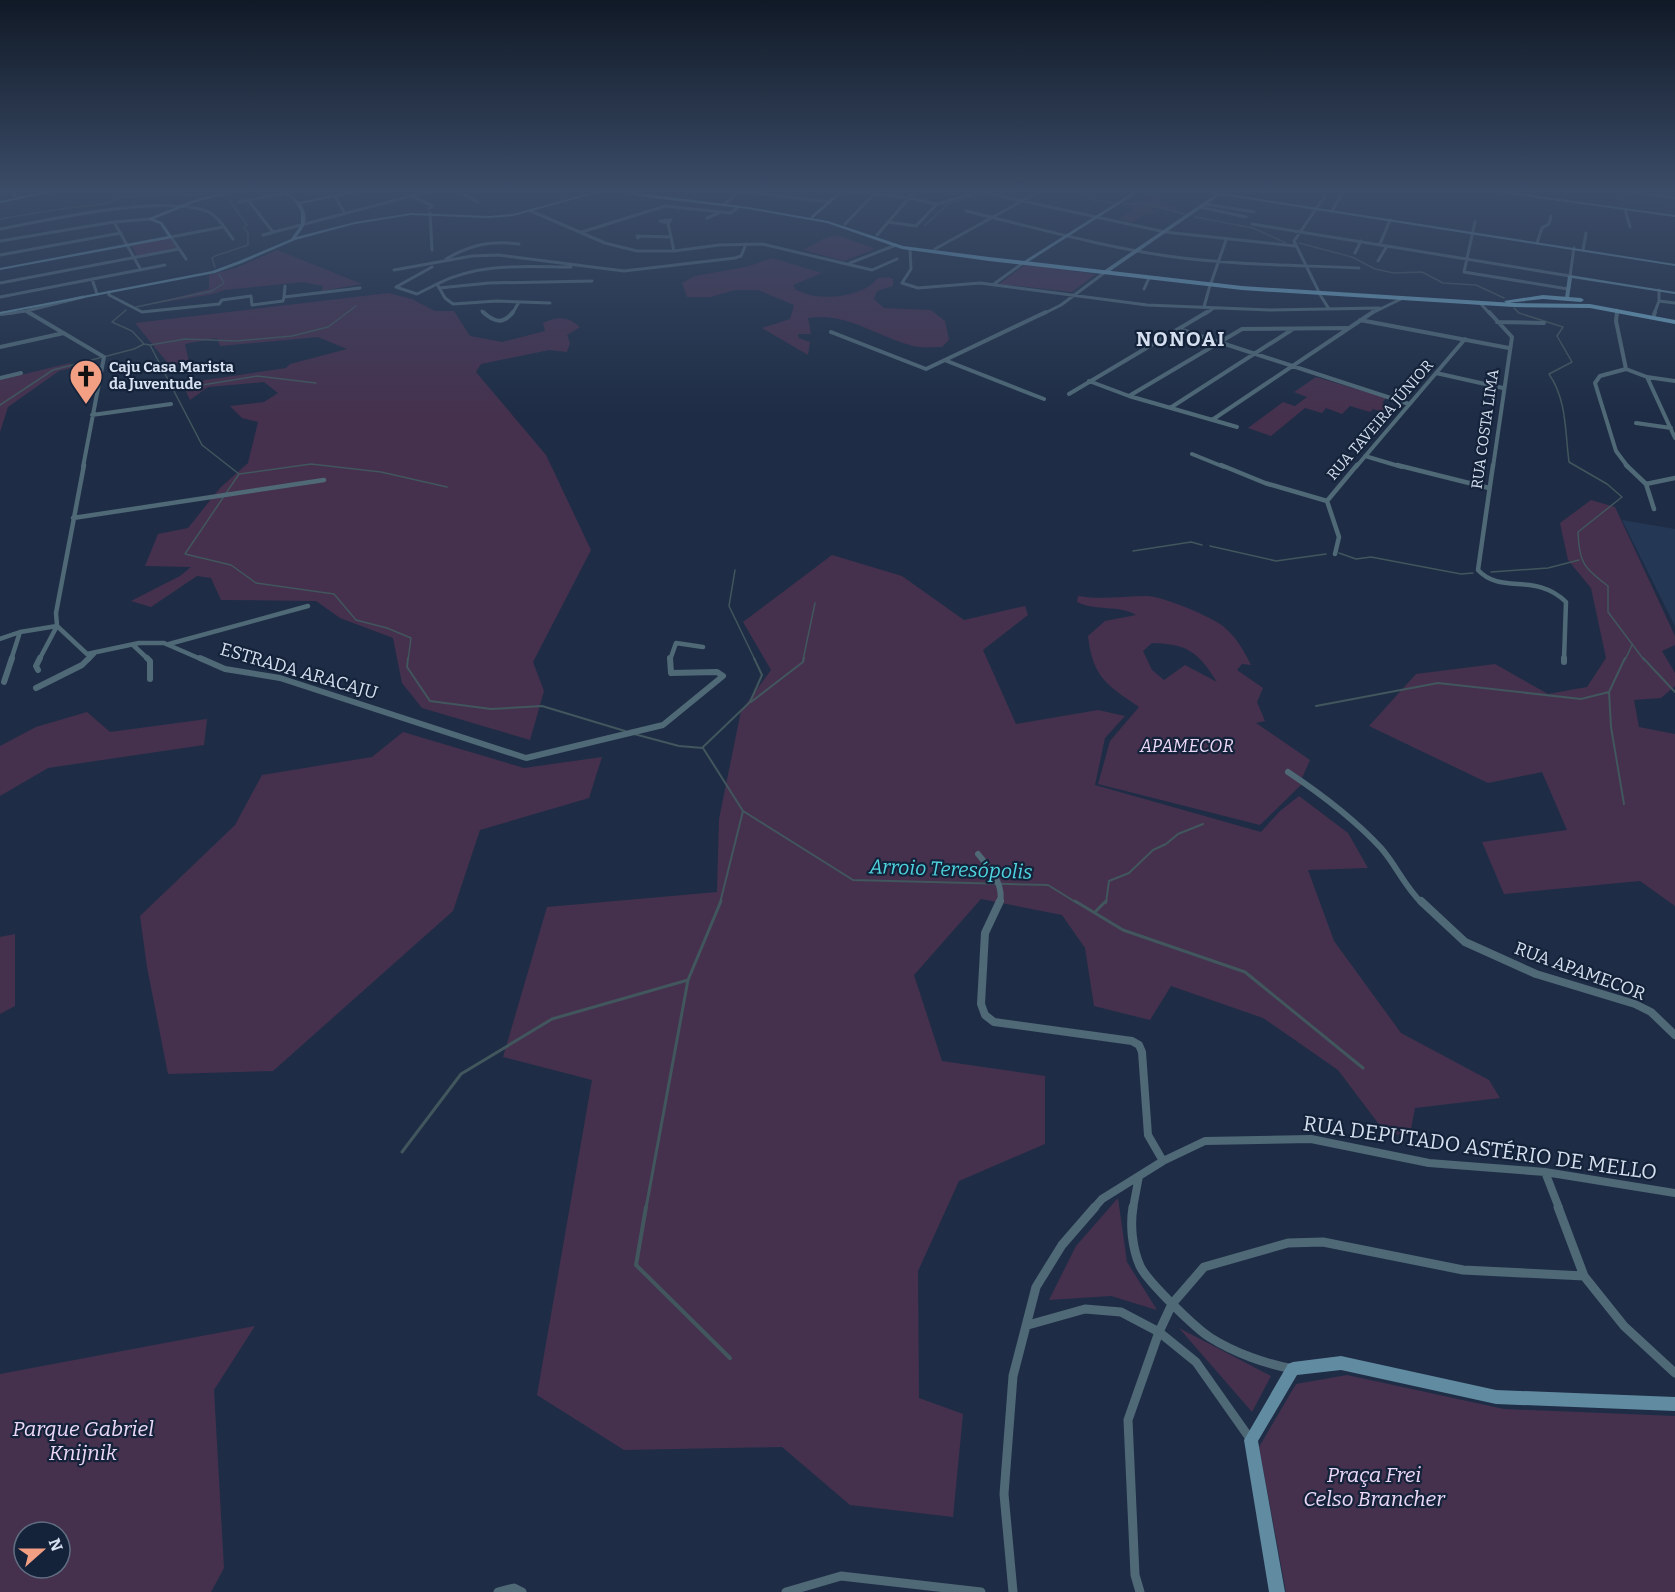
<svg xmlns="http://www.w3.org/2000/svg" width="1675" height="1592" font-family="Bitter,serif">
  <rect width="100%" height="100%" fill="#1e2d45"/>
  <path fill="#243755" d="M1620,194l55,8v13l-59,-9z
    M1622,520l53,9v97z"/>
  <path fill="#45314e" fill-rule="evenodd" d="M1159,191h6l-6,5 3,3 -3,3 16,4 1,4 -19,-3 -5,2 6,4h-12l-13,9 -14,-3 15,-11 -11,-5 20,-2z
    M837,235l36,13v2l-29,11 -41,-11 22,-12z
    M170,238l7,11 -40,7 -6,-11z
    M277,250l85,34 -40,7 1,-5 -20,-4 -79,8 -11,4 -71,12 67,-17v-14l27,-7z
    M772,258l50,15 -29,12 3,5c6,2 13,5 19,6 20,3 51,-2 63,-18l12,-1 3,2v7l-16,5 -3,8 10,9 47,2 14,11 4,19 -7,7c-7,0 -16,1 -23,0 -38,-7 -71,-36 -111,-29l3,16h-13l1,4 11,4 -2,13 -46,-27 28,-9 4,-14 -36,-15h-23l-25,7h-23l-5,-14 13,-7 51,-9z
    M1025,265l71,9 -24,18 -73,-8z
    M388,293l24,6 23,12h19l16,25 32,6 43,-11 -2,-8c14,-7 25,-7 37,4l-13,8 3,8 -3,9 -18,-2 -68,14 -5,8 70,83 45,95 -58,112 11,29 -14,49 -108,-32 -20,-25 -9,-45 -53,-20 -24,-17 -95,-1 -10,-22 -14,-2 -46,31 -20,-6 49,-25 11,-9 -46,-1 13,-32 30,-6 32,-40 28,-25 10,-41 -16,-4 -12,-12 34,-4 14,-9 -14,-11 -56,5 -18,13 -6,-13 21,-7 81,-12 4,-4 57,-15 -29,-12 -98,9 -3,-8 -32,6 4,18 -18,5 -36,-44z
    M70,363l1,5 -12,3 -51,36 -8,25v-52z
    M1316,377l70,21 -4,5 17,5 -7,7 -19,-6 -3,3 -20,-6 -8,8 -16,-6 -4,5 -17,-5 -34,28 -23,-8 35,-26 12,4 12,-9 -13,-5z
    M1591,500l24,7 60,129v9l-13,6 13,22v13l-14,12 -27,2 5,27 36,7v172l-35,-25 -136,13 -22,-52 85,-12 -25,-58 -54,11 -119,-57 47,-52 79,-10 53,30 39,-7 19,-29 -15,-70 -23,-28 -8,-37z
    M832,555l70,21 62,44 61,-14 3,9 -45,35 33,74 82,-14 27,6 -20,22 -10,47 166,47 19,-21 19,-15 49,37 20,35 -60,2 26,71 67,92 88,47 11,18 -85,10 -5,26 -23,1 -49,-65 -75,-52 -92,-32 -21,34 -56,-14 -9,-58 -23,-33 -81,-16 -67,76 28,86 103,15v68l-86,37 -41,90 1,127 44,16 -10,103 -103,-12 -68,-58 -158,3 -87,-55 55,-315 -89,-23 44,-150 170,-15 2,-73 22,-108 30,-41 -28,-48z
    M1078,596c23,4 46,0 69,0 15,0 66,21 77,31 13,11 20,24 27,38l-9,-1 -5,6 26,18 -6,14 8,19 -9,2 54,37 -8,18 -12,-8 12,14 -42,41 -162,-41 12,-43 29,-34c-32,-22 -46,-29 -51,-71l17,-15 31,-6c-16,-10 -41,-4 -59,-13zM1152,643c36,1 46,9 65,39l-32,-17 -21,15 -12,-10 -9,-19z
    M87,712l23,20 97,-13 -3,26 -156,23 -48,28v-50l36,-19z
    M403,732l121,36 78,-11 -13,41 -109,32 -27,81 -180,160 -105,3 -21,-107 -7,-51 95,-91 27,-50 110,-18z
    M15,934v72l-15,8v-77z
    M1118,1198l9,64 30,48 -46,-14 -62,4 27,-54z
    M255,1326l-41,64 10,178 -13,24h-211v-218zM24,1532h36v36h-36z
    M1179,1328l92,48 -19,36z
    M1347,1375l157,34 171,7v176h-389l-27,-145 37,-63z"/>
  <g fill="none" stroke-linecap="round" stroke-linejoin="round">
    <path stroke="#41565d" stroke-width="1.5" d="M1079,191l15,9 19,3
      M121,197l90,-3
      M1125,204l17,-1 42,11
      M1195,217l58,11 33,15
      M0,219c23,-4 46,-8 69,-11 24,-3 41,-1 61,-17
      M925,225l23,-21 35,-11
      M1299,243l53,14 23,12 19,4 28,-1 21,11 33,2 28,13
      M215,267l-3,-9 3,-2 33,-11v-12l-4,-5 3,-3 -20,-28 -7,-2
      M136,307l76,-16 12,-8 -5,-9
      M1514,308l5,5 44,14 -6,9 15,26 -23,12c18,26 16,58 20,88l38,22 15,13 -44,35c1,31 6,36 30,54v26l36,48
      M126,310l-14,12 20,9 12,13 6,1 52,100 37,29 -54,80 46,11 25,18 78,11 22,26 31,8 24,10 -3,22
      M150,345l35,-6 51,2 56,-5 36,-9 28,-21
      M171,387l25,-1 61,-10 59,7
      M0,405l53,-35 81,-21 10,-5
      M239,474l72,-10 70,8 66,15
      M1210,546l66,15 50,-7
      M1133,551l58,-9 11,3
      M1339,553l17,6 15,-2 90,17 12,-1
      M735,570l-6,36 26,54
      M1491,572l57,-4 31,-8
      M803,660l12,-57
      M1625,660l7,-15"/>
    <path stroke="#41565d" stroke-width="2" d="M408,658l-1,9 23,34 61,8 51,-3 83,25
      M1643,658l32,34
      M751,702l52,-40 1,-4
      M1316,706l122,-23 143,16 28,-7
      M634,734l45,12 24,2 40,63 110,69 195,5 29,18
      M703,747l47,-45 12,-27 -8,-17
      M1624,804l-13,-77 -2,-35 16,-34
      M720,903l23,-92
      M1106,903l3,-22 20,-8 24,-23 13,-6 12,-10 25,-10"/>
    <path stroke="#41565d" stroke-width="3" d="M1075,901l48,29 122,42 118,96
      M1096,911l10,-10
      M402,1152l59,-78 91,-55 136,-39
      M646,1208l42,-228 33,-79"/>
    <path stroke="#41565d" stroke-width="4" d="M646,1207l-10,58 94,93"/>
    <path stroke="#4f6977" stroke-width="3" d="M458,191l20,11
      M735,191l95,11
      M847,191l62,7 28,6
      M982,192l183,40 130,14
      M1630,192l45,6
      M335,196l10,18
      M411,196l22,10 -4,2
      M248,200l25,32
      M239,202l57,-11
      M1205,204l49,8
      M723,205l17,-14
      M1200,207l46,10
      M1625,209l5,18
      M531,211l74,32 32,8h37l45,-6 43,-1 110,26 25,-11
      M966,211c67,16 133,35 201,45 64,9 128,9 192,12
      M1332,211l9,-16
      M430,213l2,37
      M707,218l12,-5
      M671,220l-3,3 -8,-2z
      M114,222l27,48
      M888,222l28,4 21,-22 45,-13
      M1475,222l-11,50 104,17
      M668,223l6,28
      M845,224l31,-32
      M1252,224l318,52 4,-28
      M0,229c48,-9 166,-36 209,-17 10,5 17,18 24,27
      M582,232l83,-26 66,7 7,-6
      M263,235l167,-44
      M877,235l38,-44
      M638,238l-1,-2 34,1
      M0,241l114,-19 36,-3
      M1537,243l5,-15 7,-4 2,-8
      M1380,244l10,-24
      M910,249l1,20 -9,14 16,5 62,-5 167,22 123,5 109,-2
      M935,249l105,-58
      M1583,250l3,-17
      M1355,253l6,-12
      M0,255l121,-22
      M186,259l-15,-22 52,-10
      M446,259c24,-14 45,-19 73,-15
      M1378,261l9,-15
      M850,263l46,-18
      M432,267l-36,20 21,7 20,-10
      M394,270l78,-14 27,-1 125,16 111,-13 6,-2 5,-12
      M92,279l5,15
      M0,283l179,-34
      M1211,283l15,-43
      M994,284l29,-21
      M439,288l50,-5 103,-2
      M1144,289l5,-11
      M1318,290l-24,-49 31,-45
      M109,292v3l33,17 77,-8 3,-4 29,-4 1,9 31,-4 1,-4 76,-9
      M1319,293l10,16
      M0,297l165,-32
      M284,297l1,-11
      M1659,301l16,2
      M550,303l-53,-2 -44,3 -8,-6 -8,-14c42,-22 88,-17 134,-17
      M1481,304l9,10
      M1204,307l6,-22
      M26,311l5,3
      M482,311l3,3
      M3,314l23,-3 57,-14
      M512,314l7,-12
      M1043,314l18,-9 43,-32
      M1205,314l9,-6
      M1370,314l33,-16
      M1617,314v-4
      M1654,314l5,-13v-11"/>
    <path stroke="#4f6977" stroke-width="4" d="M28,312l76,45 -21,110
      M483,312c11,10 20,13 30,0
      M1489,312l23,25 -19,130
      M1617,312l-1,9 10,48 -26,7 -5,7 21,68 12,16
      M0,314l16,-2
      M1654,315l1,-3
      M1360,320l149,28
      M1497,322l47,1
      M1179,329l230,75
      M831,332l95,37 120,-57
      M0,347l64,-14
      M947,361l97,38
      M1626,369l21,8 28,4
      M1436,373l67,15
      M1647,377l28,61
      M0,378l21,-5
      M1089,381l40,15 108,31
      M1069,394l138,-82
      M1129,396l113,-67 105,-1
      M1170,408l123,-79
      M92,415l79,-11
      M1212,420l161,-108
      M1636,423l35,5
      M1192,454l32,13
      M1365,456l37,11
      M1356,467l109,-128"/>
    <path stroke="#4f6977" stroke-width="4.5" d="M84,465l-28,148 1,13 30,28 52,-11h25l39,17
      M1221,465l44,18 62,18
      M1397,465l92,23
      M1493,465l-15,105c23,25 58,2 88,32l-2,58
      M1626,465l20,19 8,25
      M1646,484l29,-6
      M1327,501l30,-36
      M1327,501l12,36 -4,17
      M73,518l251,-38
      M0,639l20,-7 37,-6
      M169,644l139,-38
      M133,645l16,15
      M11,660l9,-28
      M39,660l18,-34
      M88,660l6,-6
      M670,660l6,-17 27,4"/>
    <path stroke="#4f6977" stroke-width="6" d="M147,658l3,3v18
      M200,658l25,11 55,9 246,80 137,-33 60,-49 -6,-4 -46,1 -1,-15
      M1564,662v-4
      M38,670l-2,-4 4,-8
      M4,682l8,-24
      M36,688l46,-23 7,-7
      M1288,772c30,20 68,49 93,76 15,17 24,39 41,55
      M978,854c12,15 26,29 22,49"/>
    <path stroke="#4f6977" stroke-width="8" d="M1000,901l-15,32 -4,71 4,11 9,7 138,19 7,4 3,7 6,83 15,26
      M1421,901l44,41 71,32 99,30 16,8 24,23
      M1545,1172l14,36
      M1094,1208l8,-9 61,-38 42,-20 106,-2 118,24 116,9 130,21
      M1133,1208l6,-32"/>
    <path stroke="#4f6977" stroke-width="9" d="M1133,1207c-3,18 -1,41 7,59 7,15 56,63 71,72 24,15 55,26 82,31
      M1558,1207l26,69 40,50 51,47
      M1028,1325l57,-16 36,3 38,20 37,30 55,78
      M498,1592l16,-4 8,4
      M786,1592l55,-16 140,16
      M1013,1592l-9,-98 9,-118 23,-89 26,-42 33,-38
      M1140,1592l-5,-17 -7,-155 31,-88 13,-28 32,-37 84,-24 35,-1 140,28 121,6"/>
    <path fill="#618ba1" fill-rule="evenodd" d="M7,191h5l6,5 -3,1z
      M227,191h7l-41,12 -39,16 8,3 11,16 -173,32v-2l168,-32 -8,-12 -11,-4v-2l42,-17z
      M278,191l8,1 13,10 55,-11h8l-61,13c8,13 5,22 -5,33l59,-15 56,-9 78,3 24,-2 84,-23h7l-91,25 -24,2 -78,-3 -56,9 -60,16 -53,23 -27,10 -215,41v-2l212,-41 27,-10 52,-22 10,-14v-13l-8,-13z
      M840,191h4l-31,27h-2v-2z
      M1135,191h5l-115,73 -4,-1z
      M1203,191h19l1,2 452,71v2l-455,-71 -114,79h-4v-2l114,-78z
      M1489,191h11l175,24v2z
      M1570,275l105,17v2l-103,-16 -3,20 -2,1 -2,-1 3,-22z
      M1341,1356l155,34 179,7v14l-179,-7 -155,-34 -44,5 -39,66 27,151h-16l-25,-152 44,-76 5,-2z"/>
    <path fill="#6da5c1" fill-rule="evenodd" d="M48,191h9l-57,12v-2z
      M623,191l125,16 80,14 75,25 86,11 253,29 272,17 76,1 85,16v4l-85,-16 -76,-1 -272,-17 -253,-29 -87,-12 -75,-26 -79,-14 -103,-12z
      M1543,295l38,3 3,2 -3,2 -38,-3 -36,4 -3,-2z"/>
  </g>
  <linearGradient id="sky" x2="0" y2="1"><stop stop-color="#101926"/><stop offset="0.46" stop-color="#3b4c68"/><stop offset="1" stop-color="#3b4c68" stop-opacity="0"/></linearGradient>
  <rect width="1675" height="414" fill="url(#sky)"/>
  <defs>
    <symbol id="church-pin" viewBox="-11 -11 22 30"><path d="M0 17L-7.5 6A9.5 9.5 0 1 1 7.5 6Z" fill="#f39f83" stroke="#14233a"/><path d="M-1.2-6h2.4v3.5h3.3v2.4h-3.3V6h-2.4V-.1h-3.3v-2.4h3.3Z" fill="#111"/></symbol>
  </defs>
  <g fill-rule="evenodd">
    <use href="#church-pin" x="67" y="357" width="38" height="52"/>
  </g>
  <g text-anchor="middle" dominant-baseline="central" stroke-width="4.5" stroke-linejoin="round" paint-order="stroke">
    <g font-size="15" font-weight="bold" fill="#d5dfef" stroke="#14233a" text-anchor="start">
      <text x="109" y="367">Caju Casa Marista<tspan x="109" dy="17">da Juventude</tspan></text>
    </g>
    <g font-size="15" fill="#d5dfef" stroke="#14233a">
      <text transform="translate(1380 420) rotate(-49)">RUA TAVEIRA JÚNIOR</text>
      <text transform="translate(1485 429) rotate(-82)">RUA COSTA LIMA</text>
    </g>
    <g font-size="18" fill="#d5dfef" stroke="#14233a">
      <text transform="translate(299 671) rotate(16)">ESTRADA ARACAJU</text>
      <text transform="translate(1580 971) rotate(20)">RUA APAMECOR</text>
    </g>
    <g font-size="18" font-style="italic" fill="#ecd8f6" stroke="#14233a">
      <text x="1187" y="746">APAMECOR</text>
    </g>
    <g font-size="20" font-weight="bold" letter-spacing="1.5" fill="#d5dfef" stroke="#14233a">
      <text x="1181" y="339">NONOAI</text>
    </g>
    <g font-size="20" font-style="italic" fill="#4fd3de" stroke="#14233a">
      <text transform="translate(951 869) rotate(2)">Arroio Teresópolis</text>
    </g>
    <g font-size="21" fill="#d5dfef" stroke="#14233a">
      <text transform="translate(1480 1148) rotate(8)">RUA DEPUTADO ASTÉRIO DE MELLO</text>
    </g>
    <g font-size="21" font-style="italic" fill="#ecd8f6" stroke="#14233a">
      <text x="83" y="1429">Parque Gabriel<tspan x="83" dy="24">Knijnik</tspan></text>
      <text x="1374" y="1475">Praça Frei<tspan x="1374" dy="24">Celso Brancher</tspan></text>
    </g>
  </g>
  <g transform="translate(42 1550) rotate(69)"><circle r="28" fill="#14233a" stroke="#616e82" stroke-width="1.5"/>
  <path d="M0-4.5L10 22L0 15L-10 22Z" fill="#f39f83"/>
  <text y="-9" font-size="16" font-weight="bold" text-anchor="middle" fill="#d5dfef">N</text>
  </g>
</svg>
